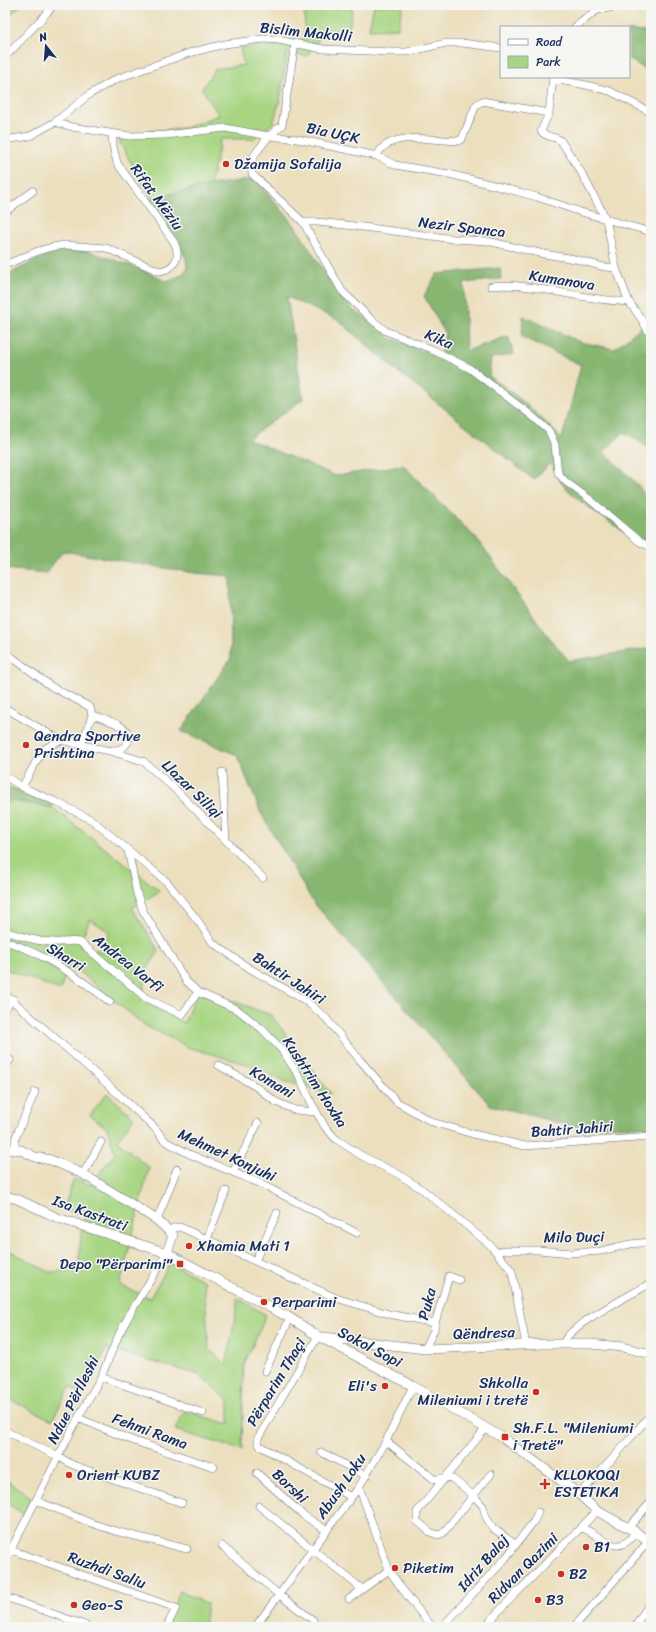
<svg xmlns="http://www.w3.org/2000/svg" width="656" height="1632" font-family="Sriracha,sans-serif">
  <rect width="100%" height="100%" fill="#f6f6f2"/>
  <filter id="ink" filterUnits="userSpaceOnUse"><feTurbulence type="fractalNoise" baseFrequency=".025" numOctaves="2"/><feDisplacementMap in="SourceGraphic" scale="8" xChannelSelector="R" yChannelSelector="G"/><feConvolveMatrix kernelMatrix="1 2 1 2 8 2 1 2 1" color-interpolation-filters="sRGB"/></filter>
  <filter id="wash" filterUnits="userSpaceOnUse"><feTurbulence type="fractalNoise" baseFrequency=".012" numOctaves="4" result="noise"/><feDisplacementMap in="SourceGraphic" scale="16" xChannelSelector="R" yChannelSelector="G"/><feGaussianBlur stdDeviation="0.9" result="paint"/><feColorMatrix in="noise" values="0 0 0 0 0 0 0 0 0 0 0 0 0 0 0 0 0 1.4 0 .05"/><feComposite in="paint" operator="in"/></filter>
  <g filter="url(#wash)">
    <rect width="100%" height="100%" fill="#ecdfbd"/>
    <path fill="#a8d582" stroke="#628270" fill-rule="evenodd" d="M5,5h16l-16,15z
      M305,5h48l-4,25h-24l-18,26 -20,-2 -7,46 -7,23 -20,16h-32l-11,46 -59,14 -32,-58 33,-10 33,-3 34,-13 -17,-26 13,-20 29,-4 -4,-17 35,-3 29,-6z
      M374,5h29l-5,23 -29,1z
      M10,800l43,8 107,83 -28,17 27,43 -12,19 -5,31 42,22 14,-35 73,27 60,79 -47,-13 -38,-17 -56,-16 -46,-23 -74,-61 -10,26 -55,-21v-163zM90,919l19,13 -8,19 -22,-6z
      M107,1093l27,25 -17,22 32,28 -29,117 30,13 20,-35 34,18 5,68 17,16 11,-58v-9l29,17 -22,50 -2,85 -67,-20 9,-19 45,13v-23l-29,-26 -94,-26 -21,46 -15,-8 -18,33 -47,-23v-149l44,24 29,-2 3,-35 4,-20 -22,-5 11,-31 17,6 24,-32 -8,-25 -17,-13z
      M5,1479l26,18 -6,18 -20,-13z
      M180,1591l27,13 -3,23h-40z"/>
    <path fill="#86b670" stroke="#507267" d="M629,30l22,3v40l-22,-14z
      M254,179l37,41 47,73 16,18 32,20 2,6 52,21 5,-25 -21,-37 13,-22 63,-6 1,11 -37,4 2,68 42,-15 6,18 -23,4 -2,18c27,18 51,40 73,63l19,-74 -59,-28 1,-21 57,26 34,7 37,-30v130l-27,-17 -20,20 35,34 12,20v38l-14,-3 -57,-40 -18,-17 -12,-21 -16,17 -143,-114 -53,-46 -51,-23 16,102 -55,40 88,37 67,-11 72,72 74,100 20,24 82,-13v479l-80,-1 -81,-21 -177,-203 -52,-89 -24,-58 -56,-24 50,-73 -1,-82 -35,-3 -132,-22 -17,22 -41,-4v-293l50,-25h33l47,16 31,14 14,-5 7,-7 -1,-11 -38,-58 60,-15z
      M5,784l6,4 38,10 4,10 -43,-8 -5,6z"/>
  </g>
  <g filter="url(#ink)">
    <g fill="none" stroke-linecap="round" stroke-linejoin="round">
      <defs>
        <path id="minor" d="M575,27l22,-17 30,-5
          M295,44l-13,81 -13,11 -14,18 -4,9 1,11 51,48 39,69 29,28 15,12 45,18 38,19 62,47 18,16 6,14 3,28 8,9 22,16 52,44 11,5
          M5,57l42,-44 6,-8
          M553,77l-4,36 -8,18c5,8 14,4 20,10l20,31 25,47 10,49 13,34 13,18 9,16
          M553,79l33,6 24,6 38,20
          M55,122l17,5 57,9 37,-1 59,-7 44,8 28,3 80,17 18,9 54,9 44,11 44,12 44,15 70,20
          M5,140l25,-4 25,-14 35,-28 26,-15 73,-26 36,-9 38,-5 15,1 45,9 68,3h16l39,-9h16l39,5
          M377,156c11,-27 59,-15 82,-15l3,-2 14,-34 6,-4 67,12
          M5,212l28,-21
          M303,222h14l38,4 99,13 33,2 57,13 31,5 29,8 12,1
          M5,265l33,-14 14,-4 13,-2 41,3 53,23c17,-2 22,-15 15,-29l-57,-79 -4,-17 -1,-12
          M491,286c31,-3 59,5 89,10 16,3 32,5 49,6
          M5,652l47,35 38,20 2,8 -8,24 -8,3
          M5,708l55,32 50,11 33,10 33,29 87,88
          M92,715c11,4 43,11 36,27 -3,6 -10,8 -16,8
          M222,772l4,68
          M5,776l17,11 32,14 38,19 75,62 31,39 15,22 36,25 57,33 20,17 33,41 38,43 35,20 41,12 52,12 126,-9
          M22,787l15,-27 9,-12 14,-8
          M128,850l9,44 6,17 43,70 12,11 40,18 24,19 20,21 17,26 13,28 13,23 11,12 26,17 36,18 25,16 66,54 19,22 4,6 14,73
          M5,931c15,5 33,11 49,11 9,1 17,-2 26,0l66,56 36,17 16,-23
          M5,941c40,13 73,36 105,61
          M5,994l101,89 48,44 11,14 24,13 70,29 98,50
          M5,1009l8,-10
          M218,1065l37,21 21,16 19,8 21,2
          M5,1068l5,-8
          M15,1151v-11l2,-6 18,-42
          M233,1172l25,-49
          M83,1174l18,-32
          M157,1220l20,-51
          M173,1235v-7l7,-1 156,71 53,16 46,9
          M207,1239l19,-48
          M498,1255l3,-4 5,-1h32l33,3 30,-2 29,-7 21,-2
          M255,1261l22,-48
          M318,1336l-60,102v4l2,4 91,51
          M563,1344c5,-19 70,-50 88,-61
          M425,1349l9,-19 1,-7 14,-47 10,4
          M265,1371l25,-53
          M101,1377l102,36
          M78,1418l56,23 80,26
          M486,1428l-69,84v9l13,11 8,3 5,-2 48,-59
          M5,1431l54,26 14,8 109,38
          M386,1441l49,39 11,-3 7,2 20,16 10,11 3,11 7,11 23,17
          M321,1452l45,24
          M257,1473l46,42 23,15
          M359,1487l30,83 13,19 30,38
          M579,1494l36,-38 36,-42
          M37,1501l54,22 24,8 72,18
          M259,1506l103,83
          M629,1527l22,-25
          M581,1528c14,2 29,24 44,15 4,-2 8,-8 11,-11
          M222,1546l56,48 35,26
          M11,1550l165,58 -8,16
          M5,1561l73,-143 23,-41 19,-45 11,-20 36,-59
          M5,1597l80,28
          M349,1599l40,-29
          M255,1627l104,-140 27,-46 27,-55
          M442,1627l63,-68 29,-38 4,-9
          M485,1627l12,-14 100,-102
          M574,1627l74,-85
          M634,1627l17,-25"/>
        <path id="tertiary" d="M5,1149l16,1 14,7 16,3 32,14 74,46 16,15 -6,18
          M5,1196l12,3 41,19 109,35 123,65 28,18 95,50 90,52 76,56 18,17 39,21 15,12
          M324,1337l101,12 118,-5h48l31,3 29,7"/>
      </defs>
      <use href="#minor" stroke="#646d7f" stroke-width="8"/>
      <use href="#tertiary" stroke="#646d7f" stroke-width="10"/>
      <use href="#minor" stroke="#fff" stroke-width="7"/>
      <use href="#tertiary" stroke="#fff" stroke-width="9"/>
    </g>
  </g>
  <g fill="#c8321e" stroke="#f6f6f2" stroke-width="1.5">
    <circle cx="226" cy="164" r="4"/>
    <circle cx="26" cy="745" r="4"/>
    <circle cx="189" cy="1246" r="4"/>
    <rect x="176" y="1260" width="8" height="8" rx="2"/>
    <circle cx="264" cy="1302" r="4"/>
    <circle cx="385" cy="1386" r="4"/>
    <circle cx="536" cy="1392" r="4"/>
    <rect x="501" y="1433" width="8" height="8" rx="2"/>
    <circle cx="69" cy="1475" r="4"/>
    <path d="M543 1478h4v4h4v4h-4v4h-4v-4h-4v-4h4z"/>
    <circle cx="586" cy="1547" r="4"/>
    <circle cx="395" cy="1568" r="4"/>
    <circle cx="561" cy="1574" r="4"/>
    <circle cx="538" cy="1600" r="4"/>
    <circle cx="74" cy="1605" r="4"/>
  </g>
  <g text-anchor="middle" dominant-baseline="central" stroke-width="3" stroke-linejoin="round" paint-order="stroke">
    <g font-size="15" fill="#1b2f5e" stroke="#f6f6f2">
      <text transform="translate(306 32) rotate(6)">Bislim Makolli</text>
      <text transform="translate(333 133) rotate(12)">Bia UÇK</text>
      <text transform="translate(157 197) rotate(54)">Rifat Mëziu</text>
      <text transform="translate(462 227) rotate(7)">Nezir Spanca</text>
      <text transform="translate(562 280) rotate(9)">Kumanova</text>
      <text transform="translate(439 339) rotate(24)">Kika</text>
      <text transform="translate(192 789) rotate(44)">Llazar Siliqi</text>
      <text transform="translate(66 957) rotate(31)">Sharri</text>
      <text transform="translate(128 963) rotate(38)">Andrea Varfi</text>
      <text transform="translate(289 978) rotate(33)">Bahtir Jahiri</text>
      <text transform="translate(272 1082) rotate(31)">Komani</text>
      <text transform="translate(315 1082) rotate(57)">Kushtrim Hoxha</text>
      <text transform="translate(572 1129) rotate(-4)">Bahtir Jahiri</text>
      <text transform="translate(227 1155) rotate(25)">Mehmet Konjuhi</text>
      <text transform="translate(90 1213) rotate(20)">Isa Kastrati</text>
      <text transform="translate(574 1237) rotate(-1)">Milo Duçi</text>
      <text transform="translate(427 1304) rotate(-75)">Puka</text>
      <text transform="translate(484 1333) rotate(-2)">Qëndresa</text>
      <text transform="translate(370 1347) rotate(28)">Sokol Sopi</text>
      <text transform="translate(276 1382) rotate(-59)">Përparim Thaçi</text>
      <text transform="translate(73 1400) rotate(-63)">Ndue Përlleshi</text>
      <text transform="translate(150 1431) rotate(20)">Fehmi Rama</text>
      <text transform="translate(290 1486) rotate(43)">Borshi</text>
      <text transform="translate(341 1486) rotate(-55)">Abush Loku</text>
      <text transform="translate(483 1563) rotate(-49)">Idriz Balaj</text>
      <text transform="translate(523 1568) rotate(-45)">Ridvan Qazimi</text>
      <text transform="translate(107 1570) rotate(20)">Ruzhdi Saliu</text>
    </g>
    <g font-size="15" fill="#1b2f5e" stroke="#f6f6f2" text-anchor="start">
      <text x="234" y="164">Džamija Sofalija</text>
      <text x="34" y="736">Qendra Sportive<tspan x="34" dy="17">Prishtina</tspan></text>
      <text x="197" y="1246">Xhamia Mati 1</text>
      <text x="172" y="1264" text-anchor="end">Depo "Përparimi"</text>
      <text x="272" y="1302">Perparimi</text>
      <text x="528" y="1383" text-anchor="end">Shkolla<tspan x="528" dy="17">Mileniumi i tretë</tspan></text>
      <text x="377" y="1386" text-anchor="end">Eli's</text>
      <text x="513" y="1428">Sh.F.L. "Mileniumi<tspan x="513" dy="17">i Tretë"</tspan></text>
      <text x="77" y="1475">Orient KUBZ</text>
      <text x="554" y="1475">KLLOKOQI<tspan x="554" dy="17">ESTETIKA</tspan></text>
      <text x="594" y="1547">B1</text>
      <text x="403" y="1568">Piketim</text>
      <text x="569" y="1574">B2</text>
      <text x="546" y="1600">B3</text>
      <text x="82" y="1605">Geo-S</text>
    </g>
  </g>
  <rect width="656" height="1632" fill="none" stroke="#f6f6f2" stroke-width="20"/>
  <rect x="500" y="26" width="130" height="52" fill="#f6f6f2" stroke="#9ea6b7"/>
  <rect x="508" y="39" width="20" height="6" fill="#ffffff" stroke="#9ea6b7"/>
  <text x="536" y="46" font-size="12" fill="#1b2f5e">Road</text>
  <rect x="508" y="56" width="20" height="12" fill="#a8d582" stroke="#9ea6b7"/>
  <text x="536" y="66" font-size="12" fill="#1b2f5e">Park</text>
  <g transform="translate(46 46) rotate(343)" stroke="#f6f6f2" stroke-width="3" paint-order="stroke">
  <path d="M0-3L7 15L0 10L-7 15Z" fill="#1b2f5e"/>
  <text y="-6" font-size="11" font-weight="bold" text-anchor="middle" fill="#1b2f5e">N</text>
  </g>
</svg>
